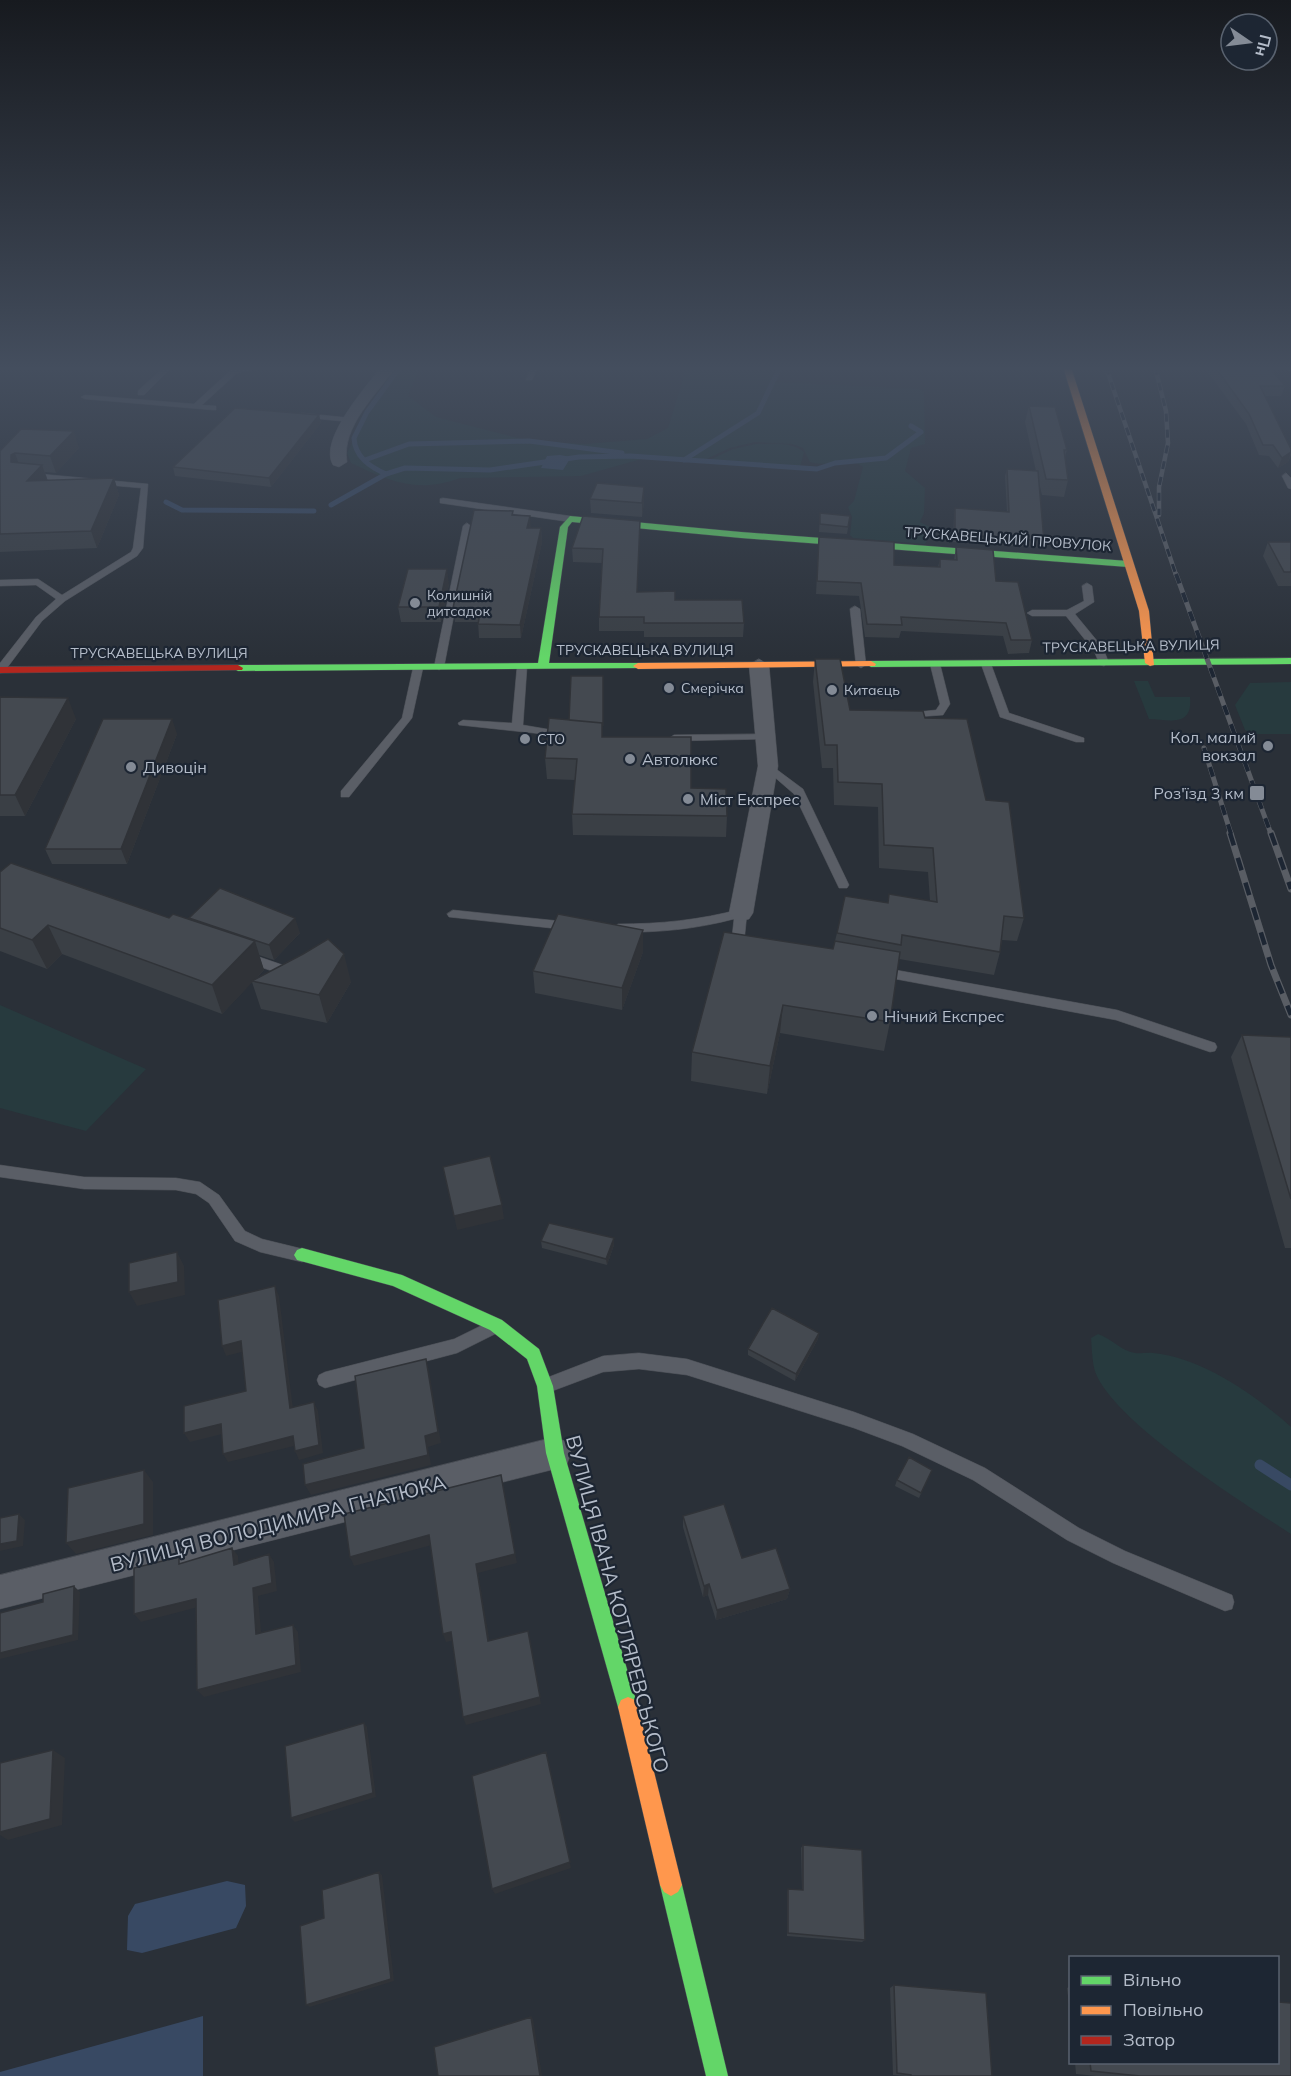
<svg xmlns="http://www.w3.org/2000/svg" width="1291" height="2076" font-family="Mulish,sans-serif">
  <rect width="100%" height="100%" fill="#2a3038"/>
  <path fill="#273a3e" d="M400,367h20l-12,29 28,21 93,24 56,3 62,-5 21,-11 19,-61h93l-7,15 146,7 5,3 1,52 -14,4 -6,23 20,17 -1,25 -4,9 10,5 1,7 -6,10 -72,-6 -3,-3 2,-18 -4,-10 6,-6 9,-34c-14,-12 -36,1 -53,-5l-7,-14 -11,-4 -37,-2 -25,6 -30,14 -55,-4 -64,18 -121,2c-42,16 -71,3 -109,-15l-4,-10 30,-56z
    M756,444c16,0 35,-3 48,8l-4,15 -93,-6 26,-12z
    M1134,681h14l7,16h35c3,30 -20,23 -41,22z
    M1291,682v52h-36l-10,-4 -10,-25 15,-22z
    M0,1005l146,64 -60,62 -86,-23z
    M1098,1334c13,4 23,17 37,19 6,1 12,-1 18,0 50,5 102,42 138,74v107c-49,-32 -173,-109 -195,-160 -4,-10 -4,-25 -5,-36z"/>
  <path fill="#384963" d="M560,455l11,2 -8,13 -22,-2 6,-12z
    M227,1881l18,4 1,21 -10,22 -94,25 -15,-3 1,-34 7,-12z
    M203,2016v60h-203v-4z"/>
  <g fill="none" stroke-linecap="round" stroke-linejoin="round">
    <path stroke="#384963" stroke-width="5" d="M365,460l44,-16 120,-3 93,12
      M684,460l74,-47 22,-46
      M386,474c-16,-7 -31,-17 -32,-36l13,-26 33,-45
      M166,502l16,8 132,1
      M331,505l55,-31 19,-6 85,2 89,-13 51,-1 187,13 18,-6 51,-5 35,-26 -10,-6"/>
    <path stroke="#384963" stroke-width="11" d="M1260,1465l31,20"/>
    <defs>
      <path id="lane" d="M164,367h8l-28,28h-6v-4z
        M245,367h24l-32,6 -35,32 14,1v4h-3l-128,-11 -4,-2 4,-2 109,9 38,-35z
        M531,367h7l-6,13h-6z
        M302,413l49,5 4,2 -4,2 -52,-5 -1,-2z
        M30,473l118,11 -5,64 -6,8 -72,45 -23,20 -38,51 -4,1v-10l36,-46 20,-18 -20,-14 -36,1v-6l38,-1 24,16 69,-43 2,-4 8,-60 -114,-10v-4z
        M1286,473l5,5v11l-3,-1 -6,-12z
        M443,498l127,18 4,3 -4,3 -130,-19v-4z
        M467,523l4,3 -27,141 -5,3 -5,-3 29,-141z
        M1087,583l5,3 2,16 -19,12 28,34 6,15 -5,3 -4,-1 -6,-14 -28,-35h-34l-5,-3 5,-3h35l17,-9 -2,-15z
        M855,606l5,3 6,56 -5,3 -5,-3 -6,-56z
        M935,661l5,3 10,40 -7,11 -41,3v-4l4,-1 30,-3 4,-6 -10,-40z
        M986,661l5,3 18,49 75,25v4h-8l-76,-25 -19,-53z
        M522,664l5,3 -4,58 47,8v4l-111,-12 -1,-2 5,-3 49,3 5,-56z
        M418,665l5,3 -11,50 -63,79h-8v-6l61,-73 11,-50z
        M765,734l5,3 -1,2 -95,2 -5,-3 5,-3z
        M768,763l35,26 46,96 -2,3h-8l-45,-94 -30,-26 -2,-2z
        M741,909l6,4 -3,30 4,4 -6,4 -9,-2 -2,-3 3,-27c-38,10 -76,14 -116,13l-6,-4 6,-4c42,0 82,-4 123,-15z
        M453,910l116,12 6,4 -6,4 -120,-13 -2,-3z
        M245,952l55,19 1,3 -6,5 -55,-19 -1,-3 1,-3z
        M879,967l238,43 98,33 2,4 -2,4 -5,1 -94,-32 -242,-45 -1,-3z
        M0,1165l84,12 92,1 24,4 19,13 26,36 17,8 45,11 3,5 -3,5 -5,2 -42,-10 -25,-11 -26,-38 -13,-9 -20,-4 -92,-1 -84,-12z
        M491,1321l6,2 2,5 -2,5 -40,20 -132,35 -6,-3 -2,-5 2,-5 6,-3 129,-33z
        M639,1353l48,6 167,53 59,22 72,34 94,60 46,23 107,44 2,7 -2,7 -7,2 -112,-48 -46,-23 -94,-60 -71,-34 -48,-18 -167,-53 -48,-6 -36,3 -56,21 -6,-3 -2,-5 2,-5 62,-24z"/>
      <path id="street" d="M381,367h15c-19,27 -55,60 -49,95l-8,5 -6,-2c-15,-25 33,-78 48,-98z
        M1283,367h8v5z
        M759,659l10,6 9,101 -25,147 -4,6 -8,2 -8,-2 -4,-6 29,-147 -9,-101z
        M555,1437l12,5 4,11 -4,11 -12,5 -555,140v-34z"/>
      <path id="fast" d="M570,516l171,16 387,29 5,3 -5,3 -387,-29 -169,-16 -4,5 -19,136h89l4,1v4l-404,3 -5,-3 5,-3 300,-2 22,-136z
        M1291,658v6l-420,3 -5,-3 5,-3z
        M302,1248l100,27 100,45 37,29 14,37 11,67 74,254 -3,7 -7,3 -7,-3 -3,-7 -72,-254 -9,-67 -10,-27 -37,-29 -97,-44 -96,-26 -3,-5 3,-5z
        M671,1874l7,4 4,7 46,191h-22l-46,-191 4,-7z"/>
      <path id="slow" d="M1063,367h8l78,244 5,54 -4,1 -5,-3 -6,-52z
        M871,661l5,3 -1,2 -237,3 -5,-3 5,-3z
        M628,1697l7,3 3,7 44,178 -4,7 -7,4 -7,-4 -4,-7 -42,-178 3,-7z"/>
      <path id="jam" d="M238,665l5,3 -1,2 -242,3v-6z"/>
    </defs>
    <use href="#lane" stroke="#484c53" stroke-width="1"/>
    <use href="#street" stroke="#484c53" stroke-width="1"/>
    <use href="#fast" stroke="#484c53" stroke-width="1"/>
    <use href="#slow" stroke="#484c53" stroke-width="1"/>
    <use href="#jam" stroke="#484c53" stroke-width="1"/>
    <use href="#lane" fill="#5a5e66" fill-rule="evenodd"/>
    <use href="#street" fill="#5a5e66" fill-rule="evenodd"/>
    <use href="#fast" fill="#63d668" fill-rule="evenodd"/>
    <use href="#slow" fill="#ff974d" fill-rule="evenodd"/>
    <use href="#jam" fill="#b3261e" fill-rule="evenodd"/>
    <defs>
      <path id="rail-far2" d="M1106,367l70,208
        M1155,367l11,44 2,32 -9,44v28"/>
      <path id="rail-far1" d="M1176,574l95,260
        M1204,748l27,86"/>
      <path id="rail" d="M1230,833l41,132 20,50
        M1271,833l20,56"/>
    </defs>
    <use href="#rail-far2" stroke="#595d64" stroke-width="4.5"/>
    <use href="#rail-far1" stroke="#595d64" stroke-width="5"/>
    <use href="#rail" stroke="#595d64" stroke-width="7"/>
    <use href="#rail-far2" stroke="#1d2633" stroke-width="3" stroke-dasharray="8" stroke-linecap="butt"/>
    <use href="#rail-far1" stroke="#1d2633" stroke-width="4" stroke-dasharray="10" stroke-linecap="butt"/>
    <use href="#rail" stroke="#1d2633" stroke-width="4.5" stroke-dasharray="13" stroke-linecap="butt"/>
  </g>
  <path fill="#3a3f45" d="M1204,367h65l16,19 -4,10h-16l26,53v6l-3,7 -10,6 -9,-12 -10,-1 -13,-31z
    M1029,406l38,44 -2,7 3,23 -4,17 -22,-2 -3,-12 5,58 -2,7 -89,-6 1,-27 1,-7 52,4 -2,-36 2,-7 29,2 -11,-49z
    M319,415l2,8 -50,64 -96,-11 -2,-9z
    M79,448l-23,25 -11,-1 3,9 66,-3 5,17 -22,53 -97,4v-101z
    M590,499l54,2 -2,16 -51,-4z
    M820,513l30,3 -3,18 -28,-2z
    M513,515l18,13h10l1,14 -21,96h-42l-1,-16h-23l-2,-14z
    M640,521l-3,71 38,8 69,23 -1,14h-99v-6h-45v-14l3,-54 -29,-1 -1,-14z
    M819,537l75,28 44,2 2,-8 14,1 2,-13 40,34 36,59 -3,13 -21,1 -5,-18 -102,-5 -2,7 -34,-1 -6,-41 -43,-2z
    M1268,542h23v44h-13l-15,-30z
    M449,584l-8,38h-40l-3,-15z
    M815,659l35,51 75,8 61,82 38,118 -7,23 -15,-1 -2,12 -6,23 -95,-16 -9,63 -6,29 -104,-18 -13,61 -76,-13 1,-29 141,-103 4,-16 51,-30 42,-2 -2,-29 -49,-4 -1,-61 -44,-2 -1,-37h-11l-9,-86z
    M603,676l-1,61 89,51 36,28 -1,21 -153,-2 -1,-21 3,-34 -28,-1 -2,-21 24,-38z
    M0,697l76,22 -51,97h-25z
    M177,734l-50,130h-75l-7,-15z
    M0,872l169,46 20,2v-2l111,15 -26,27 -15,-5 5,15 -9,10 96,2 -24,41 -66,-14 -9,-27 -30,32 -160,-60 -15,15 -47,-18z
    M643,930v22l-21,58 -87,-17 -2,-22z
    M1242,1035l49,2v211h-6l-54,-191z
    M541,1241l73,4 -7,20 -65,-17z
    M819,1333l-1,6 -23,42 -47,-26v-6z
    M932,1470l-13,28 -24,-12 2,-6z
    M683,1516l59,42 48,31 -3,10 -71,21 -8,-25 -5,2 -20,-70z
    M803,1845l62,95 -3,2 -75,-6v-44l1,-3 14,1 -1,-42z
    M894,1985l98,91h-86l-13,-1 -3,-87z
    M1071,1986v35l-4,-33z
    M1075,2062h203l13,14h-195l-20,-2z"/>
  <path fill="#303338" d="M319,415l2,8 -50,64 -2,-9z
    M74,431l5,17 -23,25 -6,-17z
    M1291,452l-3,10 -10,6 4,-10z
    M15,453l6,17 -10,-8v-7z
    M42,465l6,17 -21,-1z
    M114,478l5,17 -22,53 -6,-17z
    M644,487v14l-2,16v-14z
    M530,516l1,13 -4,-1z
    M541,528l1,14 -21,96 -1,-13z
    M447,569l2,15 -8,38 -2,-15z
    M68,698l8,21 -51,97 -10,-21z
    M172,719l5,15 -50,130 -6,-15z
    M295,918l5,15 -26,27 -5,-15z
    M48,925l14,29 -15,15 -15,-29z
    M643,930v22l-21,58v-22z
    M255,941l9,29 -42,44 -10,-29z
    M344,954l7,28 -24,41 -8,-28z
    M783,1005l-3,28 -13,61 3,-28z
    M502,1205l2,14 -47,11 -3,-14z
    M614,1238v7l-7,20 -1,-6z
    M177,1252l7,14 1,29 -48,11 -8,-14z
    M275,1286l4,10 15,121 -4,-9z
    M819,1333l-1,6 -23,42 1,-7z
    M241,1341l4,10 -19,5 -4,-10z
    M426,1359l3,12 12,72 -13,4 3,18 -120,30 -6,-10 120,-49z
    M314,1402l4,9 5,42 -24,7 -4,-9z
    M221,1424l5,9 -36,9 -6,-9z
    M293,1436l5,9 -70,17 -5,-8z
    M144,1470l9,12v53l-77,19 -10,-11z
    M501,1475l16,88 -39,10 13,76 -3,-8 -12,-77z
    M19,1514l6,6 -2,26 -23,5v-7z
    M429,1535l3,10 -78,21 -4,-9z
    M232,1548l6,8 1,17 -5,-8z
    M269,1554l5,8 3,29 -19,5 4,46 -6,-8 -3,-46z
    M709,1584l-1,11 -5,2 1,-11z
    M74,1586l6,6 -2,48 -78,19v-6z
    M790,1589l-3,10 -71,21 1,-10z
    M196,1599l6,7 -61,16 -7,-8z
    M293,1625l5,7 3,40 -97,25 -7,-7z
    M451,1632l3,8 -8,2 -3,-8z
    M530,1639l11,65 -75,21 -3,-8z
    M364,1723l3,4 9,70 -81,25 -4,-4z
    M53,1750l12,8 -3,67 -54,15 -8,-5v-3z
    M546,1752l25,116 -76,26 -3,-5z
    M379,1872l3,3 12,106 -84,26 -4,-2z
    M531,2017l2,2 9,57h-2z"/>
  <path fill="#444950" stroke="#303338" stroke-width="1.5" d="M1215,367h54l16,19h-25l31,63v3l-9,6 -9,-13h-10l-14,-31z
    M1029,406l26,1 12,43h-3l4,30 -22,-1z
    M235,408l84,7 -50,63 -96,-11z
    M21,429l53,2 -24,25 -35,-3 -4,2v7l31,3 -15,16 87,-3 -23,53 -91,3v-83z
    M1007,469l31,2 6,70 -89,-7v-26l54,4z
    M597,483l47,4 -2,16 -52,-4z
    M474,510l39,1 -1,4 18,1 -3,12h14l-21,97 -42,-1 3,-16h-28z
    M820,513l30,3 -2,11 -28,-3z
    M583,516l57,5 -3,71 38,-1v9h67l2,23h-100v-6h-45l4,-68 -31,-1z
    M819,537l75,5v23l46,2v-8l17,1 -1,-13 37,3 3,31 22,1 14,58h-21l-5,-17 -105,-6 1,8 -35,-1 -6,-41 -44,-2z
    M1268,542h23v30h-7z
    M408,569h39l-8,38h-41z
    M815,659h25l10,51 73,1 2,7 42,1 19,81 23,2 15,116 -20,-2 -4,36 -98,-17 -1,10 -64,-12 8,-37 43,7 1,-9 48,8 -4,-54 -49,-3 -2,-61 -44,-2 -1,-37h-12z
    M571,676h32v50l-1,-3 -33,-3z
    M0,697l68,1 -53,97h-15z
    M549,718l53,5v14h89v51l35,1 1,27 -155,-2 5,-55 -32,-1z
    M103,719h69l-51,130h-76z
    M11,863l158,55 4,-4 82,27 -43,44 -164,-60 -16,15 -32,-12v-56z
    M220,888l75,30 -26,27 -80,-27z
    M558,914l85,16 -21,58 -89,-17z
    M724,932l109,17 2,-8 65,11 -10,70 -107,-17 -13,61 -78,-14z
    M328,939l16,15 -25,41 -67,-14 51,-27z
    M1242,1035l49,2v162z
    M490,1156l12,49 -48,11 -11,-49z
    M549,1223l65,15 -8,21 -65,-18z
    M177,1252l1,30 -49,10v-29z
    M275,1286l15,122 24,-6 5,43 -24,6 -2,-15 -70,18 -2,-30 -37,9v-27l62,-15 -5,-50 -19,5 -4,-46z
    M772,1308l47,25 -23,41 -48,-25z
    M426,1359l12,73 -13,4 3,19 -123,30 -2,-21 61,-16 -9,-72z
    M909,1457l23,13 -11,23 -24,-13z
    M144,1470v54l-78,19 2,-55z
    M501,1475l14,79 -39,10 12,77 40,-10 12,66 -77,20 -12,-85 -8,2 -14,-99 -79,22 -6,-43z
    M724,1504l18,54 34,-10 14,41 -73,21 -8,-26 -5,2 -21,-70z
    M19,1514l-2,27 -17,3v-26z
    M232,1548l2,17 35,-11 3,29 -19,5 3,46 37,-9 3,40 -99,25 -1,-91 -62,15v-46l45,-11v7z
    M74,1586l-1,49 -73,18v-40l43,-11v-8z
    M364,1723l9,70 -82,25 -6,-72z
    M53,1750l-3,69 -50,13v-69z
    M546,1752l24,110 -78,27 -20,-113z
    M803,1845l59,5 3,90 -77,-7v-44l15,1z
    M379,1872l12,107 -85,26 -6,-79 24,-8 -2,-28z
    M894,1985l92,8 6,83h-81v-1l-14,-2z
    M1278,2002l13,1v73h-151l-49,-5 -1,-9h188z
    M531,2017l9,59h-102l-4,-29z"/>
  <linearGradient id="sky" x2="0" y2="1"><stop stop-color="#171a1f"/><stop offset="0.56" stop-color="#444e5e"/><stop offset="1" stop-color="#444e5e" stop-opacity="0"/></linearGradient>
  <rect width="1291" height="658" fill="url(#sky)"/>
  <g fill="#848b96" stroke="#1d2633" stroke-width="2">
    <circle cx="415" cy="603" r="6"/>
    <circle cx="669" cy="688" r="6"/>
    <circle cx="832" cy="690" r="6"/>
    <circle cx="525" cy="739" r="6"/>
    <circle cx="1268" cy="746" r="6"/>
    <circle cx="630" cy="759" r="6"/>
    <circle cx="131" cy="767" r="6"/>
    <rect x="1249" y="785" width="16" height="16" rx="3"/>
    <circle cx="688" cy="799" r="6"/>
    <circle cx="872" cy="1016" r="6"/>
  </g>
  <g text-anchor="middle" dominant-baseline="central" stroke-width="4.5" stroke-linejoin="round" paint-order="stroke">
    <g font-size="14" fill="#b4bcc9" stroke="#1d2633">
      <text transform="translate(1008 539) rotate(4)">ТРУСКАВЕЦЬКИЙ ПРОВУЛОК</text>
      <text transform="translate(1131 646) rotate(-1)">ТРУСКАВЕЦЬКА ВУЛИЦЯ</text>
      <text x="645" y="650">ТРУСКАВЕЦЬКА ВУЛИЦЯ</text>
      <text x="159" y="653">ТРУСКАВЕЦЬКА ВУЛИЦЯ</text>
    </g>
    <g font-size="14" fill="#b4bcc9" stroke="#1d2633" text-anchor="start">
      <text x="427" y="595">Колишній<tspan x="427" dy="16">дитсадок</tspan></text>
      <text x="681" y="688">Смерічка</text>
      <text x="844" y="690">Китаєць</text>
      <text x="537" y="739">СТО</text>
    </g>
    <g font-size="16" fill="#b4bcc9" stroke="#1d2633" text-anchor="start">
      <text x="1256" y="737" text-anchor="end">Кол. малий<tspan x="1256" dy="18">вокзал</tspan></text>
      <text x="642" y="759">Автолюкс</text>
      <text x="143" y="767">Дивоцін</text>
      <text x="1244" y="793" text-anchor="end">Роз'їзд 3 км</text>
      <text x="700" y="799">Міст Експрес</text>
      <text x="884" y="1016">Нічний Експрес</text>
    </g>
    <g font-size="20" fill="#b4bcc9" stroke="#1d2633">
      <text transform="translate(278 1523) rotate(-14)">ВУЛИЦЯ ВОЛОДИМИРА ГНАТЮКА</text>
      <text transform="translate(618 1604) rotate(75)">ВУЛИЦЯ ІВАНА КОТЛЯРЕВСЬКОГО</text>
    </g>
  </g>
  <rect x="1069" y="1956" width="210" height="108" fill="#1d2633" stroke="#59626f" stroke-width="1.5"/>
  <rect x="1081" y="1976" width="30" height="9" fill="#63d668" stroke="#59626f" stroke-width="1.5"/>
  <text x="1123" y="1986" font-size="18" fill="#b4bcc9">Вільно</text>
  <rect x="1081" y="2006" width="30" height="9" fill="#ff974d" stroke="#59626f" stroke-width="1.5"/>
  <text x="1123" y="2016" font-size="18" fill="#b4bcc9">Повільно</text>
  <rect x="1081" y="2036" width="30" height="9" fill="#b3261e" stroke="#59626f" stroke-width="1.5"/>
  <text x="1123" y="2046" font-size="18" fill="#b4bcc9">Затор</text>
  <g transform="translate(1249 42) rotate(104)"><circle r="28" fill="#1d2633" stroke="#59626f" stroke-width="1.5"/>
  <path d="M0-4.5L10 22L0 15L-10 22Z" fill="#848b96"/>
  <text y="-9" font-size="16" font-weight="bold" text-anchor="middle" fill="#b4bcc9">Пн</text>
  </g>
</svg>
